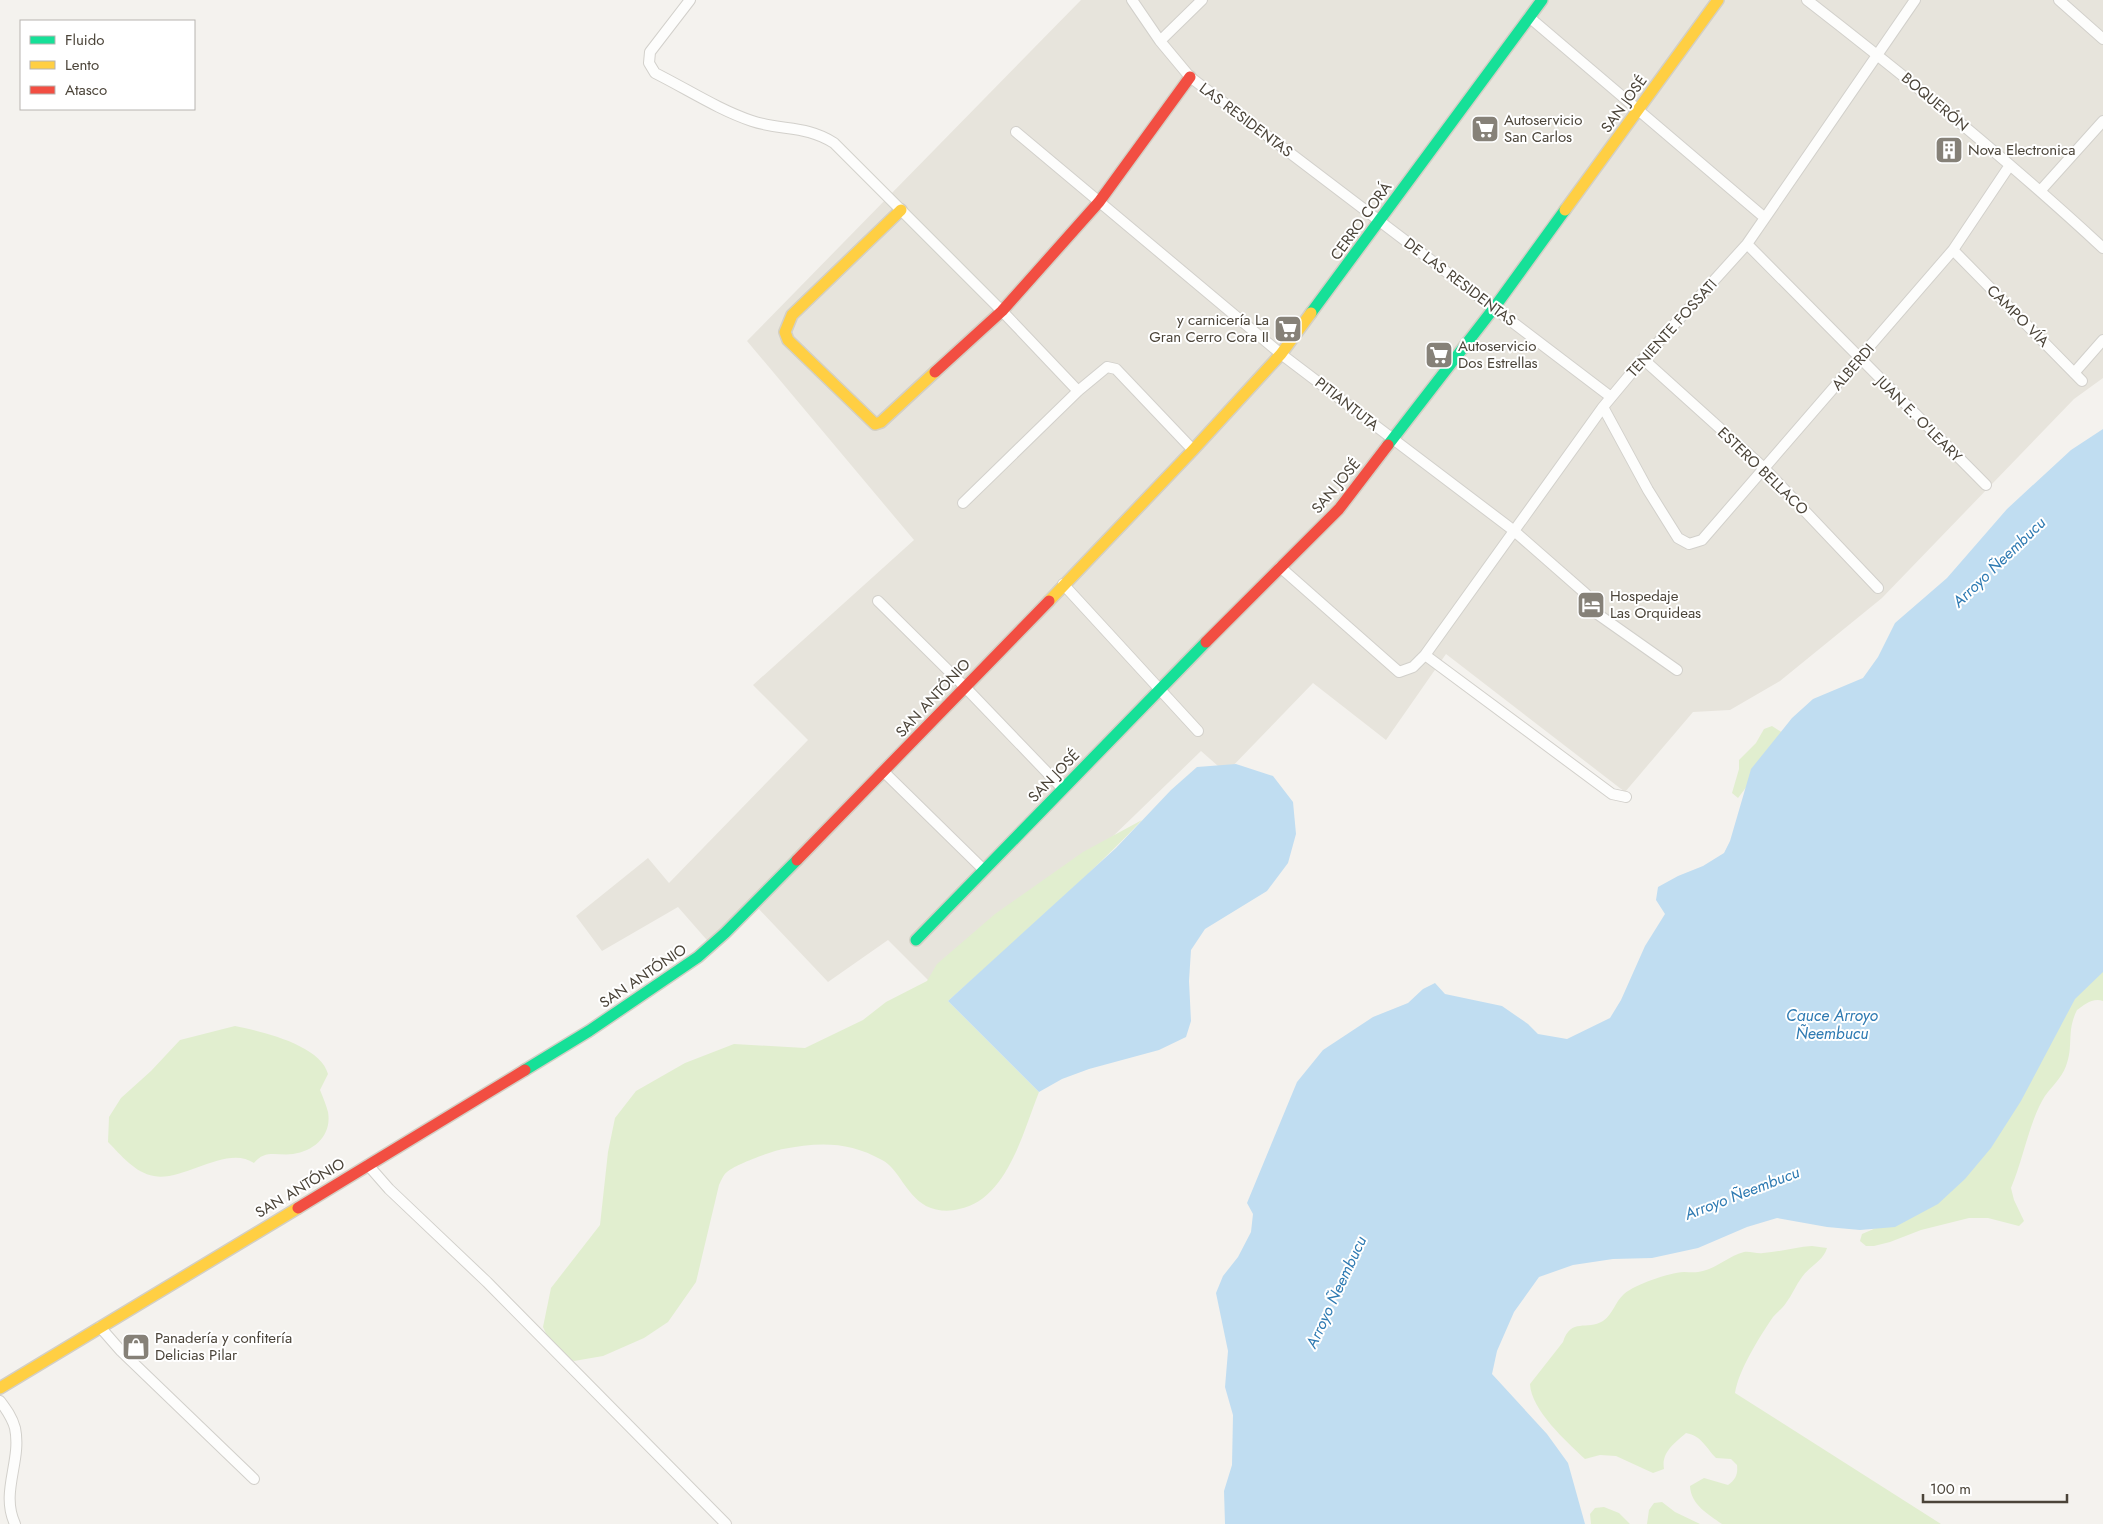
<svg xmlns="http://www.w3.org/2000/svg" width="2103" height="1524" font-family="Jost,sans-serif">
  <rect width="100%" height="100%" fill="#f4f2ee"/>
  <path fill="#e7e4dc" d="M1081,0h1022v378l-29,21 -192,199 -102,83 -50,29 -37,2 -68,80 -179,-138 -60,86 -73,-57 -87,90 -25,-22 -255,247 -58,-58 -60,42 -71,-75 -44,40 -35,-40 -76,44 -26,-35 72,-58 21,25 139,-143 -55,-55 161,-145 -167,-199z"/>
  <path fill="#e1eecf" d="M1772,726l14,9 -48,63 -6,-5 7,-24v-9l17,-17 8,-14z
    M1142,820c-61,64 -128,122 -194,181l91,91c-16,40 -32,108 -80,117 -10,3 -23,2 -33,-3 -21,-12 -27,-37 -44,-46 -33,-19 -64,-18 -99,-11 -11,2 -49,16 -56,23 -4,3 -6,9 -8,13l-23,97 -28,40 -24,16 -41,18 -29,5 -21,-12 -10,-22 8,-39 49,-63 8,-73 7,-34 21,-27 49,-28 49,-19 71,4 58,-28 23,-18 41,-21 10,-17 58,-50 88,-62z
    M2103,962v39c-10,-4 -19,4 -26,9 -11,22 -3,35 -11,56 -5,14 -17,22 -24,35 -14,26 -19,59 -31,87l3,12 10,21 -5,5 -31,-8h-19l-48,12 -31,12 -16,4h-8l-6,-5 2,-7 28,-12 123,-164z
    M235,1026c26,5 86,19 93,48l-8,16c3,7 6,15 8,22 4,23 -13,39 -35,42 -16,2 -28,-5 -39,9 -27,-19 -71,19 -100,13 -19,-3 -33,-21 -46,-34l1,-25 12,-19 30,-27 29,-31z
    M1812,1246l15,2c-3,12 -17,18 -25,29 -6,8 -10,18 -16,26 -3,5 -9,9 -13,14 -14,21 -34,52 -38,76l206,131h-219c-14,-10 -31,-19 -32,-38l14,-8 24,7c8,-6 10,-11 9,-20l-6,-6 -15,-1c-10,-10 -14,-22 -30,-25 -11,10 -25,19 -22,36l-11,4 -37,-17 -16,-1 -15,4c-18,-17 -54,-49 -55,-75l33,-42c8,-25 24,-11 40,-21 10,-7 12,-19 21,-27 12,-10 44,-21 60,-22 7,0 12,1 19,-1 15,-4 26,-15 41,-19 6,-1 13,2 19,1 17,-1 32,-6 49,-7z
    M1662,1502l13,10 25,12h-53l2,-14 5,-7z
    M1604,1507l15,6 11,11h-39l-1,-10 5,-6z"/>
  <path fill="#c0ddf1" d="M2103,429v543l-28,27 -54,102 -30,47 -26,31 -27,25 -43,23 -35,3 -33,-3 -50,-9 -30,9 -49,21 -46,10 -39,1 -40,6 -34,12 -25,35 -17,39 -5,23 55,60 21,29 17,61h-360l-1,-33 8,-26 1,-50 -8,-28 3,-36 -12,-58 7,-17 15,-19 13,-25 2,-18 -6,-11 50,-121 26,-32 50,-33 35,-14 15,-14 12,-6 10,11 57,12 26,18 10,10 29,5 43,-21 11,-18 24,-54 20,-32 -9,-14 2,-13 20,-11 25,-10 21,-13 6,-12 21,-72 41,-51 21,-19 50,-21 15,-21 17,-34 52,-45 60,-69 64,-59z
    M1236,764l37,12 20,26 3,32 -8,29 -21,28 -62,38 -14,21 -2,31 2,40 -5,16 -27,13 -70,19 -27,10 -23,13 -91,-91 168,-153 55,-58 26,-23z"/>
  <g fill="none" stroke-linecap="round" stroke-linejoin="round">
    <defs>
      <path id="street" d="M690,0l-40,52 -1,11 6,10c32,16 64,37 97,48 30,10 54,4 82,22l168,168 76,80
        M1132,0l28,41 30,36 421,320
        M1807,0c102,79 202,161 296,248
        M2059,0l44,39
        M1529,17l236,201
        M1160,41l42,-41
        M1016,132l265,222 232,176 73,64 3,14 88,62
        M2041,190l62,-69
        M1747,244l239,241
        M1953,250l129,131
        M1643,359l121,109 114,120
        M2074,373l29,-33
        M1603,407l45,83 30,48 11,6 13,-4 251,-290 57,-85
        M963,503l115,-112 29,-24 9,2 77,81
        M1280,567l119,105 14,-5 12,-12 187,139 14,3
        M1063,584l135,147
        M878,601l86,85 99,103
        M1425,655l178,-248 40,-48 104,-115 168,-244
        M884,772l100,98
        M368,1165l21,24 98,93 239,242
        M100,1327l21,24 133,128
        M0,1401c6,8 12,16 15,27 7,33 -15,64 0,96"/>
      <path id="fast" d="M1311,313l231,-313
        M1388,445l106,-137 71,-98
        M916,940l290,-298
        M525,1070l64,-39 109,-74 27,-24 72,-73"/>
      <path id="slow" d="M901,210l-109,105 -7,17 3,8 87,84 6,-2 54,-50
        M1565,210l153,-210
        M1049,601l144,-151 88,-96 30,-41
        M0,1388l298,-180"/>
      <path id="jam" d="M935,372l67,-61 97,-109 91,-125
        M1206,642l133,-133 49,-64
        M797,860l252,-259
        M298,1208l227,-138"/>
    </defs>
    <use href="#street" stroke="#d2d0cb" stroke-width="12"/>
    <use href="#fast" stroke="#d3cfc5" stroke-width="14"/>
    <use href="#slow" stroke="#d3cfc5" stroke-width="14"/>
    <use href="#jam" stroke="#d3cfc5" stroke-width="14"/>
    <use href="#street" stroke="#fdfdfc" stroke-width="10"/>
    <use href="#fast" stroke="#16e098" stroke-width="11"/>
    <use href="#slow" stroke="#ffcf43" stroke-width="11"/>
    <use href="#jam" stroke="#f24e42" stroke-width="11"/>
  </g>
  <defs>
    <symbol id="supermarket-square" viewBox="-11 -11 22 22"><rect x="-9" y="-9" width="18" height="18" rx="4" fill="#868178" stroke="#fff"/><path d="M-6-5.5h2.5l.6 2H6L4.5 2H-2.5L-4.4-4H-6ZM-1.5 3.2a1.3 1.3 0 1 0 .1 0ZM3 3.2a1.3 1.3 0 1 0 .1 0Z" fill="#fff"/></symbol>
    <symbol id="building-square" viewBox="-11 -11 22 22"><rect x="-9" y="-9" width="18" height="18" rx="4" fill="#868178" stroke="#fff"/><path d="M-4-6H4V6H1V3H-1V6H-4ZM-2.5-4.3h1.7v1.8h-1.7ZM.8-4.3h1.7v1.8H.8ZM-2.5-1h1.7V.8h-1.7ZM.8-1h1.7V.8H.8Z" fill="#fff"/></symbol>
    <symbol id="hotel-square" viewBox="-11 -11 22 22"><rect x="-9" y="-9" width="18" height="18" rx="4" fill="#868178" stroke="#fff"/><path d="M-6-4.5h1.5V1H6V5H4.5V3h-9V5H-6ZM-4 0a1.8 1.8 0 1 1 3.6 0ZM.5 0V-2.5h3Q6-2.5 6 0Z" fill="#fff"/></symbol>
    <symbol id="shop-square" viewBox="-11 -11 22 22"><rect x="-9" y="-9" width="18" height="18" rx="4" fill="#868178" stroke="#fff"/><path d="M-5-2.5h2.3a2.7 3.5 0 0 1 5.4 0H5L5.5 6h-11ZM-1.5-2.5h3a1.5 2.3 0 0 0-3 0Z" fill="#fff"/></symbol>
  </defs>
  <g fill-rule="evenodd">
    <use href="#supermarket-square" x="1469" y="113" width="32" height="32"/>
    <use href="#building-square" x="1933" y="134" width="32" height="32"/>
    <use href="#supermarket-square" x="1272" y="313" width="32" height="32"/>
    <use href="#supermarket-square" x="1423" y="339" width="32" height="32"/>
    <use href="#hotel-square" x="1575" y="589" width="32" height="32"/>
    <use href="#shop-square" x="120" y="1331" width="32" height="32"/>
  </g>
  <g text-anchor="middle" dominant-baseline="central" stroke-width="4" stroke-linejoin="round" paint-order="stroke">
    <g font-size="15" fill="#4b4439" stroke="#fff">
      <text transform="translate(1935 102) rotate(40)">BOQUERÓN</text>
      <text transform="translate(1624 104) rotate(-54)">SAN JOSÉ</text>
      <text transform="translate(1246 120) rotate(37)">LAS RESIDENTAS</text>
      <text transform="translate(1361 221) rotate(-54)">CERRO CORÁ</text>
      <text transform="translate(1460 282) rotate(37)">DE LAS RESIDENTAS</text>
      <text transform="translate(2018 316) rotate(45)">CAMPO VÍA</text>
      <text transform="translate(1672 328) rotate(-48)">TENIENTE FOSSATI</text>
      <text transform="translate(1853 367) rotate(-49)">ALBERDI</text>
      <text transform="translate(1347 404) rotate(38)">PITIANTUTA</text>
      <text transform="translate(1919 419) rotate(45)">JUAN E. O'LEARY</text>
      <text transform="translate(1763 471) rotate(44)">ESTERO BELLACO</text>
      <text transform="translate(1336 486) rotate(-50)">SAN JOSÉ</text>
      <text transform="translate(933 698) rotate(-47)">SAN ANTÓNIO</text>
      <text transform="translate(1054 776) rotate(-46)">SAN JOSÉ</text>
      <text transform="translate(643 976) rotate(-34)">SAN ANTÓNIO</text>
      <text transform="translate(300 1188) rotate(-31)">SAN ANTÓNIO</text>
    </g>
    <g font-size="15" fill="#4b4439" stroke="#fff" text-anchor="start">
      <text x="1504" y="120">Autoservicio<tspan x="1504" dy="17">San Carlos</tspan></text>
      <text x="1968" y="150">Nova Electronica</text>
      <text x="1269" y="320" text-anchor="end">y carnicería La<tspan x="1269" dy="17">Gran Cerro Cora II</tspan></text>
      <text x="1458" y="346">Autoservicio<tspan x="1458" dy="17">Dos Estrellas</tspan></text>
      <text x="1610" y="596">Hospedaje<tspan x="1610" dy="17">Las Orquideas</tspan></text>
      <text x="155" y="1338">Panadería y confitería<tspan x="155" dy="17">Delicias Pilar</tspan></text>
    </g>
    <g font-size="16" font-style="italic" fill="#2e7ab2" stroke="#fff">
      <text transform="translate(1999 562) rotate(-44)">Arroyo Ñeembucu</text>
      <text x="1832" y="1015">Cauce Arroyo<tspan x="1832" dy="18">Ñeembucu</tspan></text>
      <text transform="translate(1742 1193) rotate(-21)">Arroyo Ñeembucu</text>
      <text transform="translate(1336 1292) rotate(-65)">Arroyo Ñeembucu</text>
    </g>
  </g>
  <rect x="20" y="20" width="175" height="90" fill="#ffffff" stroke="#b7b4b0"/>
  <rect x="30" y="36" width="25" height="8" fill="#16e098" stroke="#b7b4b0"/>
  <text x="65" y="45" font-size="15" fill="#4b4439">Fluido</text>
  <rect x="30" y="61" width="25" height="8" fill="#ffcf43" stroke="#b7b4b0"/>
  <text x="65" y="70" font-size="15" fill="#4b4439">Lento</text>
  <rect x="30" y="86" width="25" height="8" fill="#f24e42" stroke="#b7b4b0"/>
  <text x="65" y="95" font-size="15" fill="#4b4439">Atasco</text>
  <path d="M1923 1494v8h144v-8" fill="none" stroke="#4b4439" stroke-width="2.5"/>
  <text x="1930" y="1494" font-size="15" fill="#4b4439" stroke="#ffffff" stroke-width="4" paint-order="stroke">100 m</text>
</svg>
